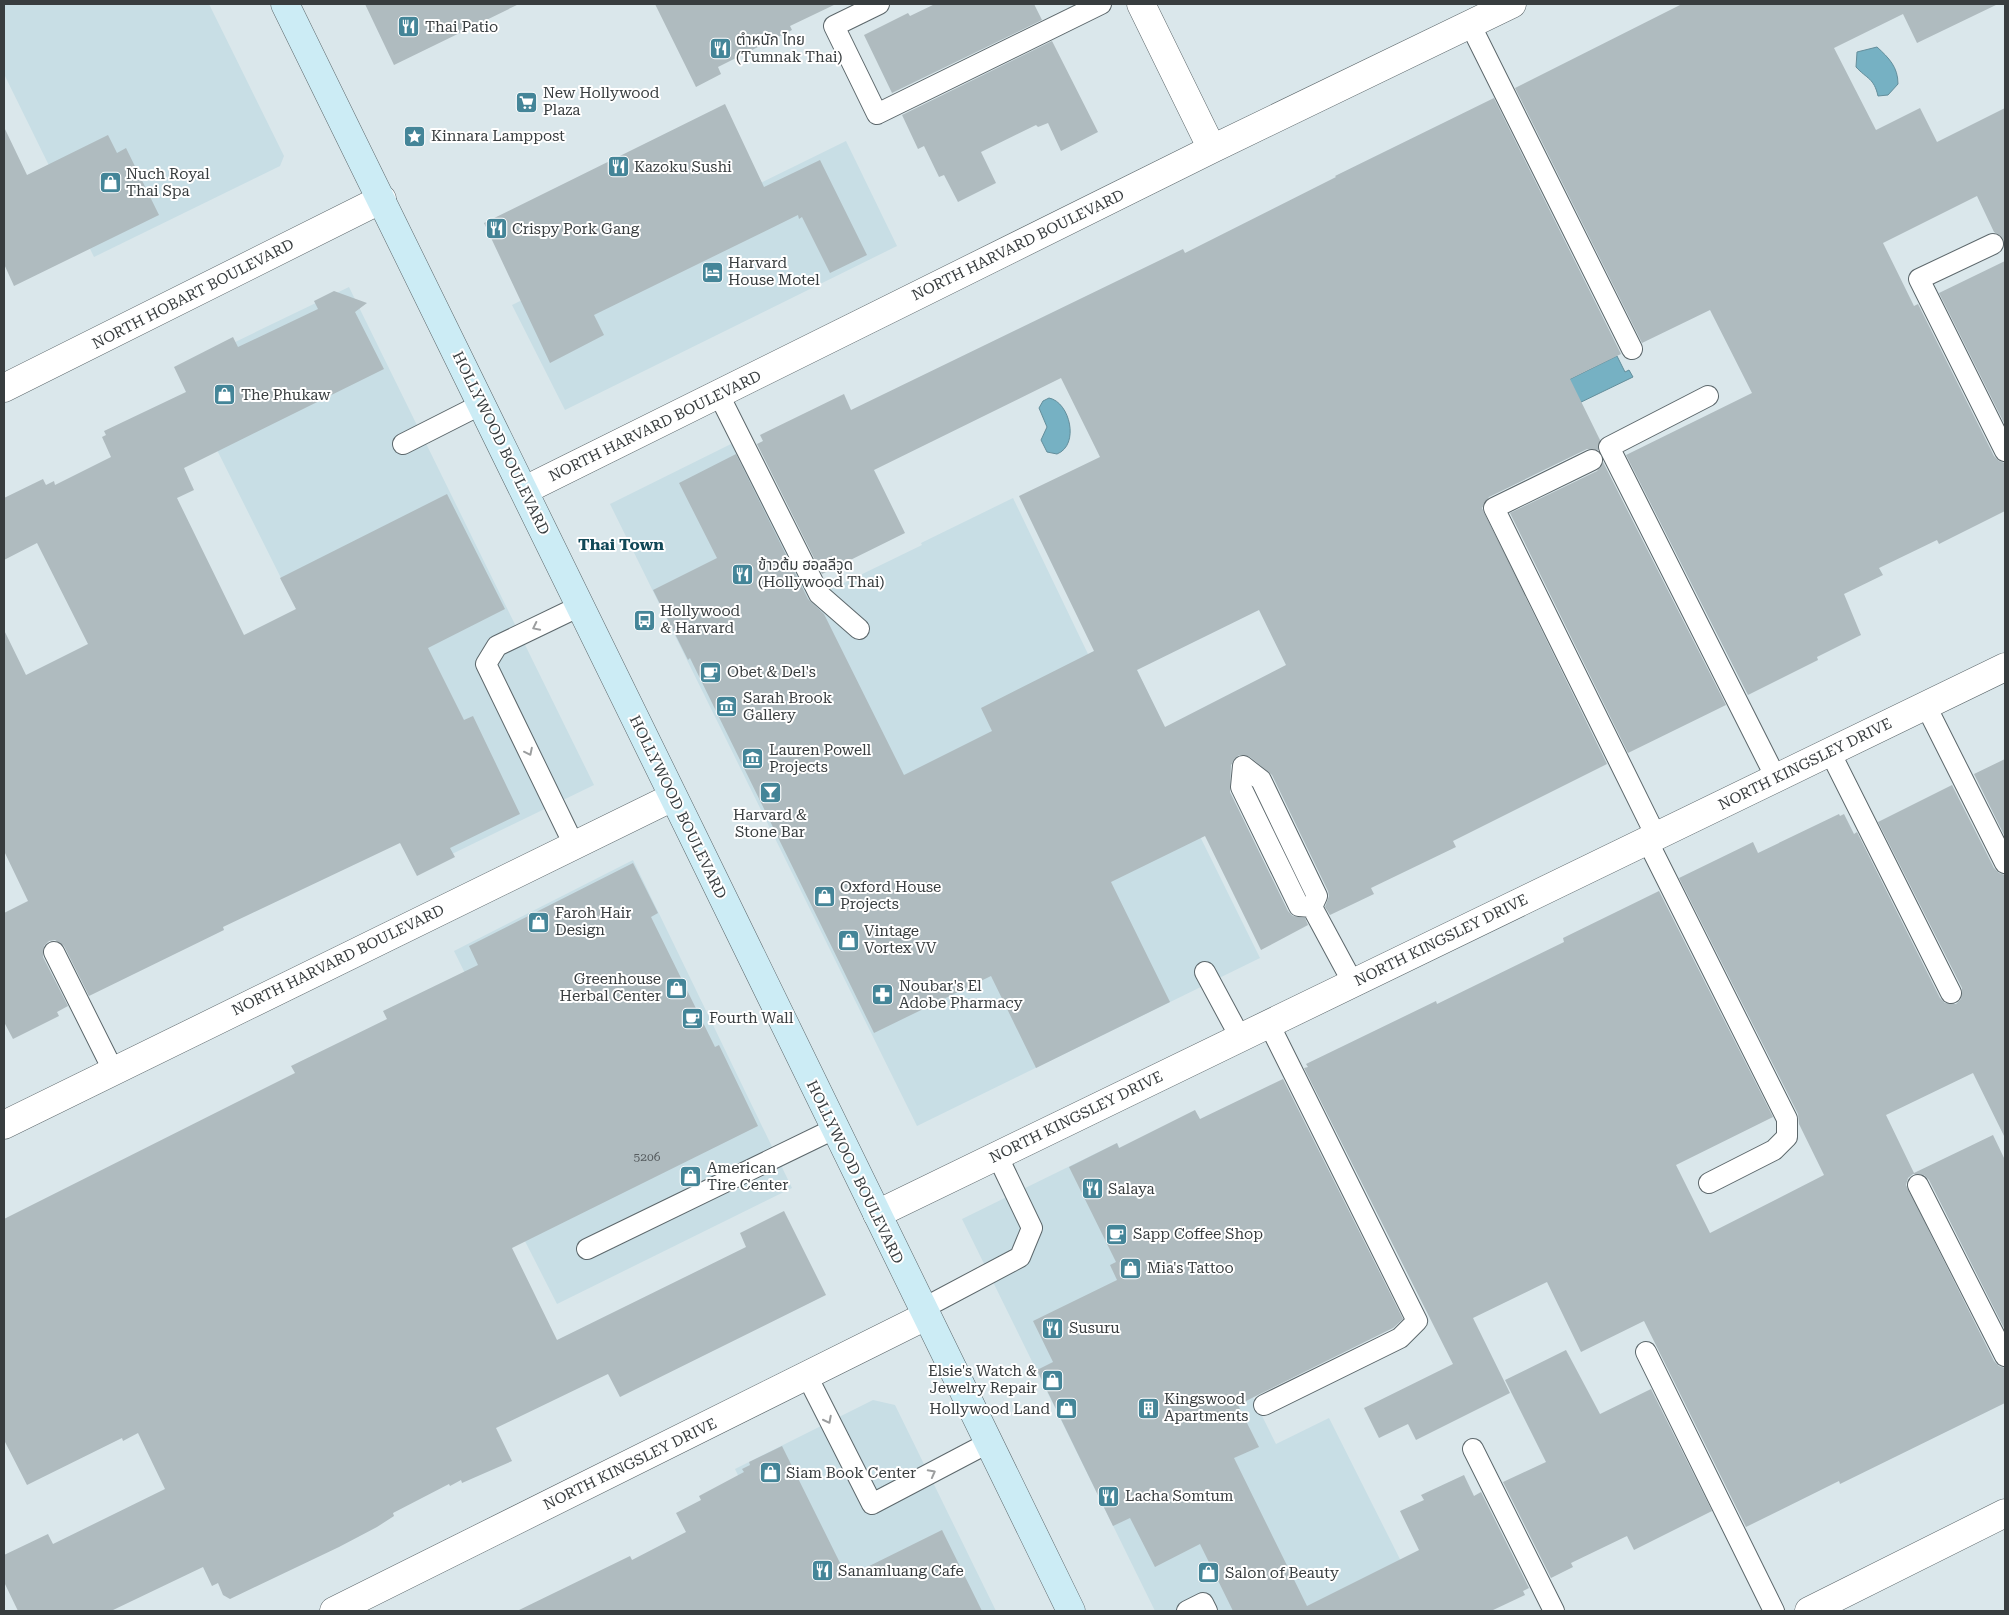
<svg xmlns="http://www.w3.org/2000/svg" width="2009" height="1615" font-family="'Roboto Serif','Noto Sans Thai',serif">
  <rect width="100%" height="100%" fill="#dae7eb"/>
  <path fill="#c8dee5" d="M4,4h205l75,152 -4,10 -186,91 -90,-183z
    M846,141l51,105 -332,164 -53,-105z
    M349,287l245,498 -179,87 -97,-220 -141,-282z
    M735,442l80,155 107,-52 -1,-2 92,-45 75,156 33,-16 77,157 -15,7 77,156 -343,168 -307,-622z
    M633,860l159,328 -235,116 -53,-104 59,-29 -109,-220z
    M1117,1143l74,149 8,-3 77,155 53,-26 97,193h-271l-193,-392z
    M873,1400l22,5 101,206h-192l-69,-142z"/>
  <path fill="#76b1c3" stroke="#638e9b" d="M1877,47c12,11 21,20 21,37l-10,11 -10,1c-4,-18 -11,-17 -22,-29l1,-15z
    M1617,356l8,16 4,-2 4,7 -58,28 -11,-23z
    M1049,398c21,4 31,47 8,56l-10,-2 -6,-12 6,-13 -8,-19 4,-7z"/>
  <path fill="#afbbbf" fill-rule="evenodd" d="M365,4h154l-125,61z
    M655,4h181l-46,22 2,4 -74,37 3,7 -25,13z
    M935,4h99l8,16 -150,73 -28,-58 44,-22 2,3z
    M1682,4h316l-81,39 -14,-29 -69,34 42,82 44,-22 17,34 68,-34v146l-2,-15 -9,-7 -17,-36 -94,47 31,63 4,-2 76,152 5,5 6,2v48l-66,33 -2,-4 -58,28 4,7 -39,19 17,41 -44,22 1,3 -70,35 -122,-240 126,-62 -42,-83 -68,33 -127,-255z
    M1052,41l46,91 -37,19 -13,-28 -10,4 -2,-2 -55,27 15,31 -38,19 -14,-27 -5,2 -15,-31 -6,3 -16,-34z
    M1494,98l127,256 -51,25 30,61 -2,10 -11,-1 -98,48 -7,11 125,256 -154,77 3,6 -85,41 3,6 -44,21 -5,-8 4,-11 -1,-5 -56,-116 -22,-18 -11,-2 -8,10 -1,27 58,119 5,5 12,2 3,7 -47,25 -56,-114 -94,46 59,120 -134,66 -45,-92 -117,57 -184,-375 -2,2 -35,-70 64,-32 -38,-75 57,-29 72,145 16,15 80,161 88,-44 -11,-23 113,-57 -75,-155 81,-39 -39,-79 -187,92 31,63 -83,41 -65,-130 6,-3 -3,-6 84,-41 7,16 332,-161 2,4 151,-76 -1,-1zM1259,610l27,55 -121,62 -28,-57z
    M725,104l39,83 56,-27 47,95 -37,18 -28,-56 -3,2 -1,-4 -204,100 10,20 -54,28 -66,-140z
    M4,127l23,48 81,-40 9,18 9,-5 33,67 -145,71 -10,-22z
    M2005,261v164l-66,-132z
    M334,291l33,12 -12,9 29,57 -200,99 10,22 -17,8 67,137 52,-26 -16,-31 167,-84 58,115 -77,39 36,72 9,-4 47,98 -70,34 5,9 -38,19 -17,-33 -177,84 1,3 -135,66 -25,-50 -9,-6 -6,1 -5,5 -1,11 25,49 -11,6 2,4 -46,23 -9,-17v-109l24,-12 -24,-50v-221l22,45 62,-31 -51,-101 -33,17v-62l39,-19 3,6 8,-4 1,4 56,-28 -9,-20 4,-2 -2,-4 82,-39 -12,-25 59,-30 5,10 80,-38 -4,-8z
    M1603,462l123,243 -98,48 -118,-240 87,-42z
    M2005,759v78l-31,-63z
    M1952,785l42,83 5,5 6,2v263l-32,-65 -87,42 28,58 79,-38 12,25v170l-76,-150 -5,-5 -11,-1 -5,4 -2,7 88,176 5,5 6,2v35l-165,81 -1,-3 -93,46 -102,-206 -63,31 -34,-70 -74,36 37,75 -94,47 -8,-16 -29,14 -15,-30 89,-44 -149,-296 4,-1 -2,-3 130,-63 1,3 127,-62 -1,-4 96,-47 114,226 -97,48 34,68 114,-58 -25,-51 -1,-10 -119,-236 74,-36 5,11 81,-39 1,2 4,-2 10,20 3,-2 83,166 5,5 11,1 5,-5 1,-11 -84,-166z
    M633,863l25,50 -7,4 64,130 4,-2 39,81 -246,122 45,92 189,-93 -6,-14 44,-22 42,84 -206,102 -12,-23 -112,54 16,33 -50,22 -1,-3 -11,6 -1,-2 -56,29 1,3 -17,11 -38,20 -109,52 -7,-4 -5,-12 -6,3 -9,-19 -92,44h-93l-14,-29v-27l44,-21 5,10 112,-55 -27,-56 -15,8 -1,-3 -95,47 -23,-45v-221l291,-146 -4,-7 96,-47 -4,-8 95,-46 -9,-19z
    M1283,1079l120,240 -10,9 -155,77 21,42 -25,11 73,148 112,-56 -19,-39 24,-11 -3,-5 43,-20 10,21 7,-4 48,96 -6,3 2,4 -34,16h-258l-33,-67 -45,23 -25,-49 -17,8 -76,-156 16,-8 -20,-41 84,-41 -7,-15 6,-3 -47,-95 48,-24 2,5 76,-38 5,9z
    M1566,1350l34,64 51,-25 61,122 -78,39 -7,-14 -56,27 2,4 -22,11 -48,-96 43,-20 -41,-82z
    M782,1446l65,131 95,-47 40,81h-465l113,-55 2,4 54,-28 -10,-19 25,-13 -2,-4 45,-24 -2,-3 8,-4 -1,-3z"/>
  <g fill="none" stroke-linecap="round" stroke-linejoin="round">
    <defs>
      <path id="service" d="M879,4l-45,22 43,88 224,-110
        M1470,24l162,325
        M1993,244l-74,35 86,172
        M719,395l100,199 40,35
        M1708,396l-99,51 167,331
        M403,444l79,-40
        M1592,460l-98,48 162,328
        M1926,706l79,157
        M1830,752l121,241
        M1243,766l18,14 56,116 -5,11 -13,-1 -58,-119z
        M1647,840l140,279v18l-13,13 -65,33
        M574,845l-88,-181 11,-18 83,-40
        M1312,907l41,76
        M54,952l59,118
        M1205,972l35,65
        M1918,1185l87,171
        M587,1249l247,-120
        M922,1309l98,-52 12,-29 -35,-73
        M1646,1352l128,259
        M807,1376l65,128 116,-61
        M1264,1405l136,-67 17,-17 -148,-297
        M1473,1449l81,162
        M1187,1611l16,-8 4,8"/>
      <path id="minor" d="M1141,4l71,145
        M4,388l378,-189
        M525,490l687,-341 300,-145
        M4,1125l669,-328
        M877,1214l1128,-547
        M334,1611l592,-295"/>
      <path id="tertiary" d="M1809,1611l196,-98"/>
      <path id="secondary" d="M285,4c265,534 523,1072 786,1607"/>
    </defs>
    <use href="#service" stroke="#5c676b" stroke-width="22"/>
    <use href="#minor" stroke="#5c676b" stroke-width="29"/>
    <use href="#tertiary" stroke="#5c676b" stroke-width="29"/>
    <use href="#secondary" stroke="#5c676b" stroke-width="29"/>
    <use href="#service" stroke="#fff" stroke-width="20"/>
    <use href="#minor" stroke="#fff" stroke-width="28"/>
    <use href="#tertiary" stroke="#fff" stroke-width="28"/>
    <use href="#secondary" stroke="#ccecf5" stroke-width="28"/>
  </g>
  <defs><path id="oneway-chevron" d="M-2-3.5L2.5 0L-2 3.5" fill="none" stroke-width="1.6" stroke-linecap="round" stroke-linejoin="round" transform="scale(1.25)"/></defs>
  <g stroke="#9c9e9f">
    <use href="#oneway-chevron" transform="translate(536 627) rotate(154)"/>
    <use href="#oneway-chevron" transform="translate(529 752) rotate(64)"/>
    <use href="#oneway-chevron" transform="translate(828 1420) rotate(63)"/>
    <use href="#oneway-chevron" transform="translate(932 1473) rotate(-28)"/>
  </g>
  <defs>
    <symbol id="restaurant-square" viewBox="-11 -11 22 22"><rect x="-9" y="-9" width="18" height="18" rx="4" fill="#448598" stroke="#fff"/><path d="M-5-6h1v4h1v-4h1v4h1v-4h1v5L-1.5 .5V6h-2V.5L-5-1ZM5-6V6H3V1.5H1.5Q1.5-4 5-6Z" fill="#fff"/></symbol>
    <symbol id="supermarket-square" viewBox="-11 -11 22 22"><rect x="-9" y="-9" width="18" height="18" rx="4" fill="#448598" stroke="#fff"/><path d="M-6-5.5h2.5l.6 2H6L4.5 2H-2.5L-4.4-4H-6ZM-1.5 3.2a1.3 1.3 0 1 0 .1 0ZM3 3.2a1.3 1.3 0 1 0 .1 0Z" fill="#fff"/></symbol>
    <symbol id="sight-square" viewBox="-11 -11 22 22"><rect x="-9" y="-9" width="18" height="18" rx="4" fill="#448598" stroke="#fff"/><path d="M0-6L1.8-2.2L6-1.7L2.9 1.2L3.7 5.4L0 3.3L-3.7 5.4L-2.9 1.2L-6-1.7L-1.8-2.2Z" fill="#fff"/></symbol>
    <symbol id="shop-square" viewBox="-11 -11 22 22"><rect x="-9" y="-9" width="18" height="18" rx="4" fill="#448598" stroke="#fff"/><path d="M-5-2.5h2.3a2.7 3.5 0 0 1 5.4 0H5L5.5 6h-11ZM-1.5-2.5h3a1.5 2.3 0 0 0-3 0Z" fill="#fff"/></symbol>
    <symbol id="hotel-square" viewBox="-11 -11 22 22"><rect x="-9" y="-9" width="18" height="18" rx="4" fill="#448598" stroke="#fff"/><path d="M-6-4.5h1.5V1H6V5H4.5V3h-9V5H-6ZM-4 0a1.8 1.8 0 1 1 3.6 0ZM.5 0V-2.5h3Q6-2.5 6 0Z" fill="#fff"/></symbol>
    <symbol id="bus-square" viewBox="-11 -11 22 22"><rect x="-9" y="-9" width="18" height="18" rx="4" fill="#448598" stroke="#fff"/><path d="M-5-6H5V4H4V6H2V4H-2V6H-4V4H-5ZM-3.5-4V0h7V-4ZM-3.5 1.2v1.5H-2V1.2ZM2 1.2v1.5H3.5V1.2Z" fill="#fff"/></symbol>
    <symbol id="cafe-square" viewBox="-11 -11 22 22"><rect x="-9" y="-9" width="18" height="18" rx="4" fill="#448598" stroke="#fff"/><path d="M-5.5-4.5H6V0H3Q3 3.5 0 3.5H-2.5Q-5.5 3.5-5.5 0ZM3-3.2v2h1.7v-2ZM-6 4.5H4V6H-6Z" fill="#fff"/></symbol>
    <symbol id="museum-square" viewBox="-11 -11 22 22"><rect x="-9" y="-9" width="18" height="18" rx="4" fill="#448598" stroke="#fff"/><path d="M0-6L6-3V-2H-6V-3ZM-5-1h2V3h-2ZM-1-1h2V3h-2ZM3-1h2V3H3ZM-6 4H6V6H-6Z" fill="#fff"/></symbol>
    <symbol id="bar-square" viewBox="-11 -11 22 22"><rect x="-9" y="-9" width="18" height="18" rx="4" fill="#448598" stroke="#fff"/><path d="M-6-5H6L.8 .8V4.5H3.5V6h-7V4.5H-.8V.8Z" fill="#fff"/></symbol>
    <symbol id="pharmacy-square" viewBox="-11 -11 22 22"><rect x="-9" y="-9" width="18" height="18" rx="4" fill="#448598" stroke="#fff"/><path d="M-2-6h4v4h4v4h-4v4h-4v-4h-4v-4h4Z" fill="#fff"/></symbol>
    <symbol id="building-square" viewBox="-11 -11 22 22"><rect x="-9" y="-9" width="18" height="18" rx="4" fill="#448598" stroke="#fff"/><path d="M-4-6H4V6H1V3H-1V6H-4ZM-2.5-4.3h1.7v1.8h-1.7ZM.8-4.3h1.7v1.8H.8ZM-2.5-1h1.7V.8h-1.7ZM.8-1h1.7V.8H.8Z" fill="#fff"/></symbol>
  </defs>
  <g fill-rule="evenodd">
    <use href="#restaurant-square" x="396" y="14" width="25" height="25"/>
    <use href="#restaurant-square" x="708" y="36" width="25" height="25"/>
    <use href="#supermarket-square" x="514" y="90" width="25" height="25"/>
    <use href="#sight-square" x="402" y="124" width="25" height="25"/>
    <use href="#restaurant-square" x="606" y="154" width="25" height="25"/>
    <use href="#shop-square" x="98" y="170" width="25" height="25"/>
    <use href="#restaurant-square" x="484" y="216" width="25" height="25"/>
    <use href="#hotel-square" x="700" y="260" width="25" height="25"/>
    <use href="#shop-square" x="212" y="382" width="25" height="25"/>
    <use href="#restaurant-square" x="730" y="562" width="25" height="25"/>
    <use href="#bus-square" x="632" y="608" width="25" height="25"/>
    <use href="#cafe-square" x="698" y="660" width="25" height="25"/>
    <use href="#museum-square" x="714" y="694" width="25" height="25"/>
    <use href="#museum-square" x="740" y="746" width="25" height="25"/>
    <use href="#bar-square" x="758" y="780" width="25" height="25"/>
    <use href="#shop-square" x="812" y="884" width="25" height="25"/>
    <use href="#shop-square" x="526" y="910" width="25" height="25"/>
    <use href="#shop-square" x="836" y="928" width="25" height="25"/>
    <use href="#shop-square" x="664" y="976" width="25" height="25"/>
    <use href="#pharmacy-square" x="870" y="982" width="25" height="25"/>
    <use href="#cafe-square" x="680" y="1006" width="25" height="25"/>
    <use href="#shop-square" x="678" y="1164" width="25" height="25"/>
    <use href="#restaurant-square" x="1080" y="1176" width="25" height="25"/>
    <use href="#cafe-square" x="1104" y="1222" width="25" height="25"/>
    <use href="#shop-square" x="1118" y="1256" width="25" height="25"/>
    <use href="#restaurant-square" x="1040" y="1316" width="25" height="25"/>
    <use href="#shop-square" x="1040" y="1368" width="25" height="25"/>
    <use href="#building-square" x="1136" y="1396" width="25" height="25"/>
    <use href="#shop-square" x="1054" y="1396" width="25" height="25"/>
    <use href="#shop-square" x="758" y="1460" width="25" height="25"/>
    <use href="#restaurant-square" x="1096" y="1484" width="25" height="25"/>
    <use href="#restaurant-square" x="810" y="1558" width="25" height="25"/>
    <use href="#shop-square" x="1196" y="1560" width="25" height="25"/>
  </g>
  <g text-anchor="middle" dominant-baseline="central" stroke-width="4" stroke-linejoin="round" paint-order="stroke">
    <g font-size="12" fill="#565c5f">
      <text x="647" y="1157">5206</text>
    </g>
    <g font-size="15" fill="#383d3f" stroke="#fff" text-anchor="start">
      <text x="425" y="27">Thai Patio</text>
      <text x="736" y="40">ตำหนัก ไทย<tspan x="736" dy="17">(Tumnak Thai)</tspan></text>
      <text x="543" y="93">New Hollywood<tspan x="543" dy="17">Plaza</tspan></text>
      <text x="431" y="136">Kinnara Lamppost</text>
      <text x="634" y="167">Kazoku Sushi</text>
      <text x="126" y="174">Nuch Royal<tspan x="126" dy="17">Thai Spa</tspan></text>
      <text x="512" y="229">Crispy Pork Gang</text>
      <text x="728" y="263">Harvard<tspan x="728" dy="17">House Motel</tspan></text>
      <text x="241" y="395">The Phukaw</text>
      <text x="758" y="565">ข้าวต้ม ฮอลลีวูด<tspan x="758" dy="17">(Hollywood Thai)</tspan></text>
      <text x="660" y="611">Hollywood<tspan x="660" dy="17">&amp; Harvard</tspan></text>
      <text x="727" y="672">Obet &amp; Del's</text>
      <text x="743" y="698">Sarah Brook<tspan x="743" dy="17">Gallery</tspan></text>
      <text x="769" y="750">Lauren Powell<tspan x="769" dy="17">Projects</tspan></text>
      <text x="770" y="815" text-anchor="middle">Harvard &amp;<tspan x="770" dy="17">Stone Bar</tspan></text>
      <text x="840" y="887">Oxford House<tspan x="840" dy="17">Projects</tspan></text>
      <text x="555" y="913">Faroh Hair<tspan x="555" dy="17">Design</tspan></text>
      <text x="864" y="931">Vintage<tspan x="864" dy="17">Vortex VV</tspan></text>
      <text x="661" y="979" text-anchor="end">Greenhouse<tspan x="661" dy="17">Herbal Center</tspan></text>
      <text x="899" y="986">Noubar's El<tspan x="899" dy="17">Adobe Pharmacy</tspan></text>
      <text x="709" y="1018">Fourth Wall</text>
      <text x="707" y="1168">American<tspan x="707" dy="17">Tire Center</tspan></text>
      <text x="1108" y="1189">Salaya</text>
      <text x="1133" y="1234">Sapp Coffee Shop</text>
      <text x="1147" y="1268">Mia's Tattoo</text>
      <text x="1069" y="1328">Susuru</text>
      <text x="1037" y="1371" text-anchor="end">Elsie's Watch &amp;<tspan x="1037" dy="17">Jewelry Repair</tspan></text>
      <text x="1164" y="1399">Kingswood<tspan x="1164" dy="17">Apartments</tspan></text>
      <text x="1050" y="1409" text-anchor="end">Hollywood Land</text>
      <text x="786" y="1473">Siam Book Center</text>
      <text x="1125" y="1496">Lacha Somtum</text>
      <text x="838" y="1571">Sanamluang Cafe</text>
      <text x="1225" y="1573">Salon of Beauty</text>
    </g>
    <g font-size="15" fill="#383d3f" stroke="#fff">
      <text transform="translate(1018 245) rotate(-26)">NORTH HARVARD BOULEVARD</text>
      <text transform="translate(193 294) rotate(-27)">NORTH HOBART BOULEVARD</text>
      <text transform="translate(655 426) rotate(-26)">NORTH HARVARD BOULEVARD</text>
      <text transform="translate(501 443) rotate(64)">HOLLYWOOD BOULEVARD</text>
      <text transform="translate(1805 764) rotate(-26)">NORTH KINGSLEY DRIVE</text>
      <text transform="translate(678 807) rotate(64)">HOLLYWOOD BOULEVARD</text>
      <text transform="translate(1441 940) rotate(-26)">NORTH KINGSLEY DRIVE</text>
      <text transform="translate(338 960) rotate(-26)">NORTH HARVARD BOULEVARD</text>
      <text transform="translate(1076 1117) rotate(-26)">NORTH KINGSLEY DRIVE</text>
      <text transform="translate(855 1172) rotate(64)">HOLLYWOOD BOULEVARD</text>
      <text transform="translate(630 1464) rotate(-26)">NORTH KINGSLEY DRIVE</text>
    </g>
    <g font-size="16" font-weight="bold" fill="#114857" stroke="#fff">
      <text x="621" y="544">Thai Town</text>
    </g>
  </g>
  <rect width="2009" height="1615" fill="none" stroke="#383d3f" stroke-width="10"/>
</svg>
